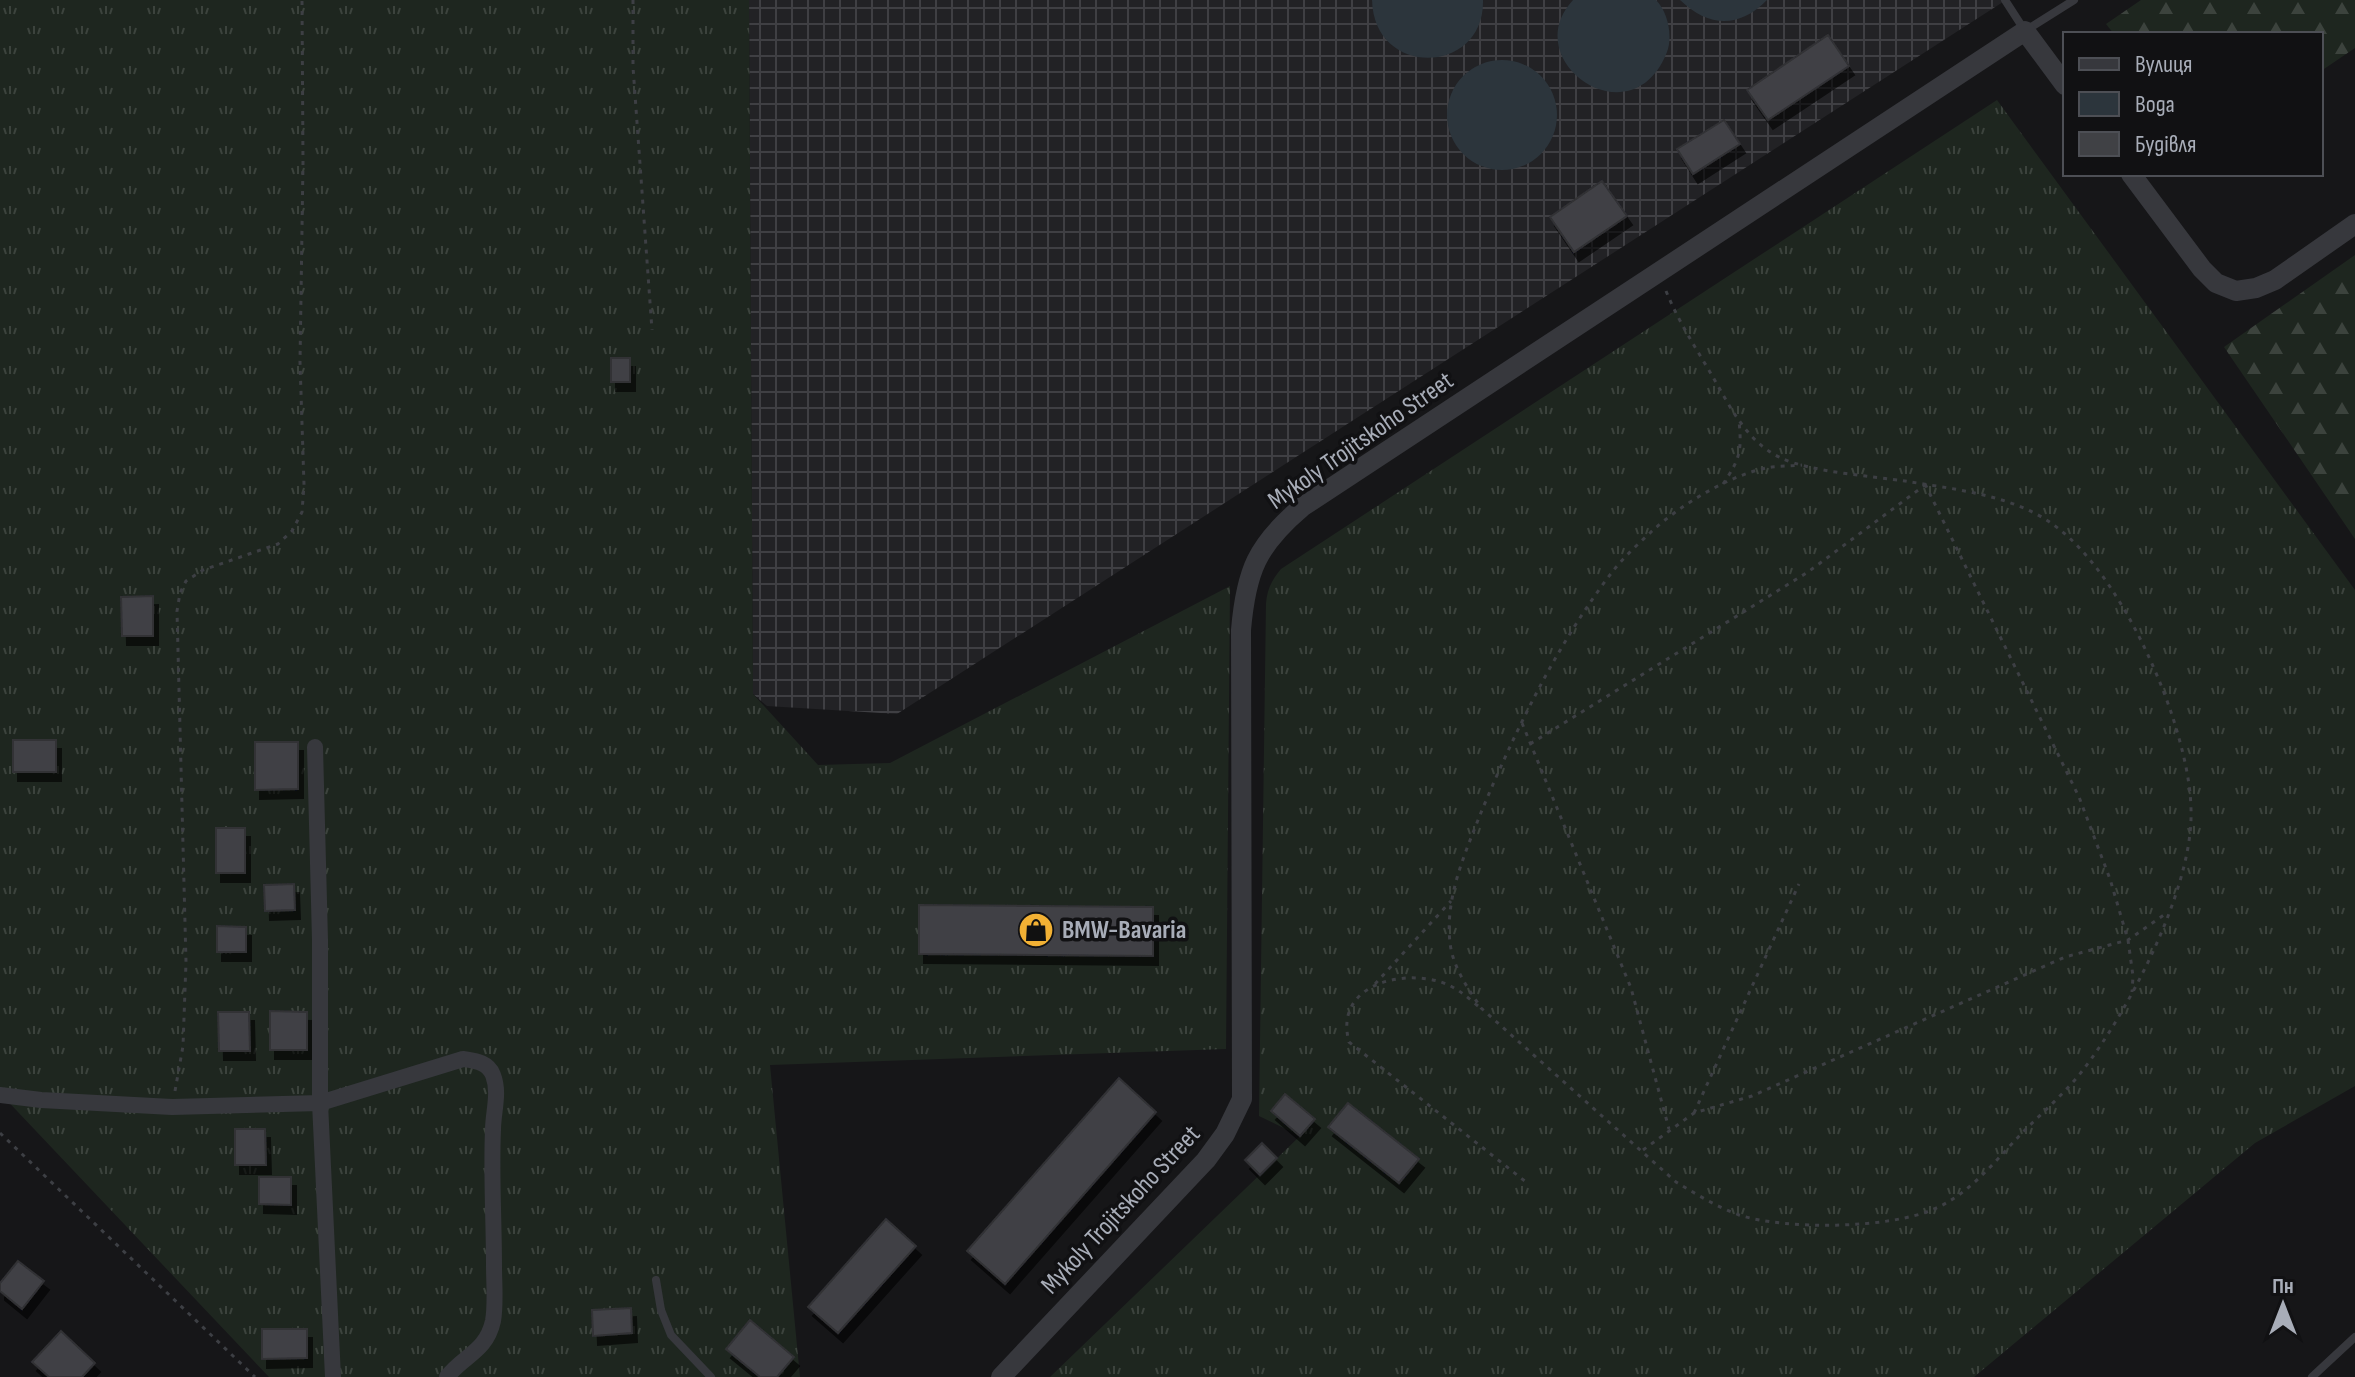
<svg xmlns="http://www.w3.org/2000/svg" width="2355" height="1377" font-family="'Sofia Sans Condensed',sans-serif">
  <defs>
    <pattern id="industrial-grid" width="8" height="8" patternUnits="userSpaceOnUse" patternTransform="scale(2)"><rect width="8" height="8" fill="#222225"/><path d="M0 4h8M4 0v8" fill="none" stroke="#3f3f43"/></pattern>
    <pattern id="grass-tufts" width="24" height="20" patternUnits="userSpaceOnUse" patternTransform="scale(2)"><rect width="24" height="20" fill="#1e261f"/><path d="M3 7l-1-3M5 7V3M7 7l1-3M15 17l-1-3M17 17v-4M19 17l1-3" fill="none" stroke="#3c433d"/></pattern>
    <pattern id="forest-firs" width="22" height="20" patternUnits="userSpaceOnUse" patternTransform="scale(2)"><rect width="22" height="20" fill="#1e261f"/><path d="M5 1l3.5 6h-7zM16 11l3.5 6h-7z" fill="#3c433d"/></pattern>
    <filter id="shadow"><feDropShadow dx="5" dy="9" stdDeviation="0" flood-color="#0009"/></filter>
  </defs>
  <rect width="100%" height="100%" fill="#161618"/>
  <path fill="url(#industrial-grid)" d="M749,0h1257l-1109,714 -130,-8 -14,-12z"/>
  <path fill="url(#grass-tufts)" d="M0,0h749l4,694 65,71 72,-2 340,-177 -4,463 -456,16 30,312h-531l-269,-284z
    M1997,100l358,490v496l-100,57 -281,234h-924l250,-241 -41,-20 7,-512c1,-15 6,-24 15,-35z"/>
  <path fill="url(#forest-firs)" d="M2141,0h214v48l-34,23v-37h-207l-8,-10z
    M2355,255v284l-131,-192z"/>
  <path fill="#2c353c" d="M1372,0h111c2,75 -109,79 -111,0z
    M1573,0h83c12,12 17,36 11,52 -35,90 -151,9 -94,-52z
    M1680,0h87c-28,29 -59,27 -87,0z
    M1447 115a55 55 0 1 1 110 0a55 55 0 1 1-110 0Z"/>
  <path fill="#404145" stroke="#303034" stroke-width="2" filter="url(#shadow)" d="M1828,35l21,31 -81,54 -21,-30z
    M1724,120l16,24 -47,30 -16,-25z
    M1602,181l25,35 -53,36 -24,-35z
    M611,358h19v24h-19z
    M153,596v40h-31l-1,-39z
    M13,740h43v32h-43z
    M255,742h43v47l-43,1z
    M216,828h29v45h-29z
    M294,884l1,26 -30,1 -1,-26z
    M919,905l234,2v49l-234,-2z
    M217,926l29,1v25h-29z
    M270,1011l37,1v38h-37z
    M218,1012h31l1,39h-31z
    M1119,1078l37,34 -151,172 -38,-33z
    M1285,1094l30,25 -15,17 -29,-25z
    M1348,1103l71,56 -20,24 -71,-56z
    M235,1129h30l1,36h-31z
    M1262,1143l15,15 -17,17 -15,-15z
    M259,1177h32v28l-32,-1z
    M886,1219l30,27 -78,87 -30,-26z
    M18,1261l26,20 -22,28 -22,-18v-8z
    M631,1308l1,25 -39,3 -1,-26z
    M750,1320l44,37 -17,20h-17l-34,-28z
    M262,1329h45v29l-45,1z
    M61,1331l34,32 -13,14h-33l-17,-15z"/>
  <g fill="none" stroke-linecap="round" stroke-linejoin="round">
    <path stroke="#3d3f44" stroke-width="3" stroke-dasharray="4 6" stroke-linecap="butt" d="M633,0v67l19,263
      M1666,291c11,27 26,51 41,76 20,33 37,74 74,91 30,14 89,18 124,23 47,8 102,13 143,40 58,38 104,133 125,197 10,32 19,67 18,101 -2,76 -62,191 -108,251 -17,22 -40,42 -60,62 -27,28 -53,62 -89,77 -45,20 -148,21 -195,6 -22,-8 -43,-21 -63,-33l-195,-174c-13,-20 -28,-40 -31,-65 -5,-45 14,-87 30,-128 34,-82 78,-173 133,-244 11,-14 25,-27 38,-39 29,-27 81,-59 121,-65 10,-1 20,-1 30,-2
      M1723,484c17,-25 19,-33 16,-63
      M1925,484l154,313 31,82 18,61 5,36 -1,16
      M1522,723l109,265 38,141
      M1530,744l278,-172 117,-87
      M1375,984l76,-83
      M1478,1006c-12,-10 -22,-19 -37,-24 -42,-13 -107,4 -92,60l177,140
      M175,1091l8,-45 3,-84 -9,-351 3,-18 6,-12 17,-11 75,-26 14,-13 10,-19 2,-27 -4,-123 3,-200 -1,-162
      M1694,1113l105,-229
      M0,1133l255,244
      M1643,1150l51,-37 58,-17 313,-139 63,-17 40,-28"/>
    <path stroke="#37383d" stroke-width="8" d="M2005,0l20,31 49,-31
      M656,1280l5,30 10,25 40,42
      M2312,1377l43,-40"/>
    <path stroke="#37383d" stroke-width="16" d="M315,747l5,193v163l13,274
      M0,1095l41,5 131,7 148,-4 143,-44c12,2 25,3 30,16 7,18 0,37 0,55 -2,45 1,91 1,136 0,18 2,38 -1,55 -7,31 -29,34 -46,56"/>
    <path stroke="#37383d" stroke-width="20" d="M2131,174l71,95 14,14 20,8 20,-3 19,-8 80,-56
      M1001,1377l205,-217 19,-26 17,-35 -1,-469c5,-59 16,-85 61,-123l723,-476 40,54"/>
  </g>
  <defs>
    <symbol id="shop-disc" viewBox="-11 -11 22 22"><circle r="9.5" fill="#f2b134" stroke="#111113"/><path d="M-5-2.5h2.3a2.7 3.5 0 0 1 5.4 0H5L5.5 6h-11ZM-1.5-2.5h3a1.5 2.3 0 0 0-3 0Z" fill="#111"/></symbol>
  </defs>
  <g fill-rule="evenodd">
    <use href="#shop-disc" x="1016" y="910" width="40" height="40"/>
  </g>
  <g text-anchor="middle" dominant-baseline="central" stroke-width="7" stroke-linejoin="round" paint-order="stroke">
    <g font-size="26" fill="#a8adb8" stroke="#111113">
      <text transform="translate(1361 441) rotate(-35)">Mykoly Trojitskoho Street</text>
      <text transform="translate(1121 1210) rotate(-47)">Mykoly Trojitskoho Street</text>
    </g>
    <g font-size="26" font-weight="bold" fill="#a8adb8" stroke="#111113" text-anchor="start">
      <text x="1062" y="930">BMW-Bavaria</text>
    </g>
  </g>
  <rect x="2063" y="32" width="260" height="144" fill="#111113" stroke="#4d4f55" stroke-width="2"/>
  <rect x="2079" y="58" width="40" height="12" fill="#37383d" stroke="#4d4f55" stroke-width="2"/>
  <text x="2135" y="72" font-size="24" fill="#a8adb8">Вулиця</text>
  <rect x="2079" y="92" width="40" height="24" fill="#2c353c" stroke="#4d4f55" stroke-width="2"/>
  <text x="2135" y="112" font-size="24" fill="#a8adb8">Вода</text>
  <rect x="2079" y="132" width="40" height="24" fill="#404145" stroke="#4d4f55" stroke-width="2"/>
  <text x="2135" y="152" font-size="24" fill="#a8adb8">Будівля</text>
  <g transform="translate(2283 1305)" stroke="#111113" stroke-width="6" paint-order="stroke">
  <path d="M0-6L14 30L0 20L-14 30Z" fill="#a8adb8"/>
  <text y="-12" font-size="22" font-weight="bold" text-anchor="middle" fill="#a8adb8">Пн</text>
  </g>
</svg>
